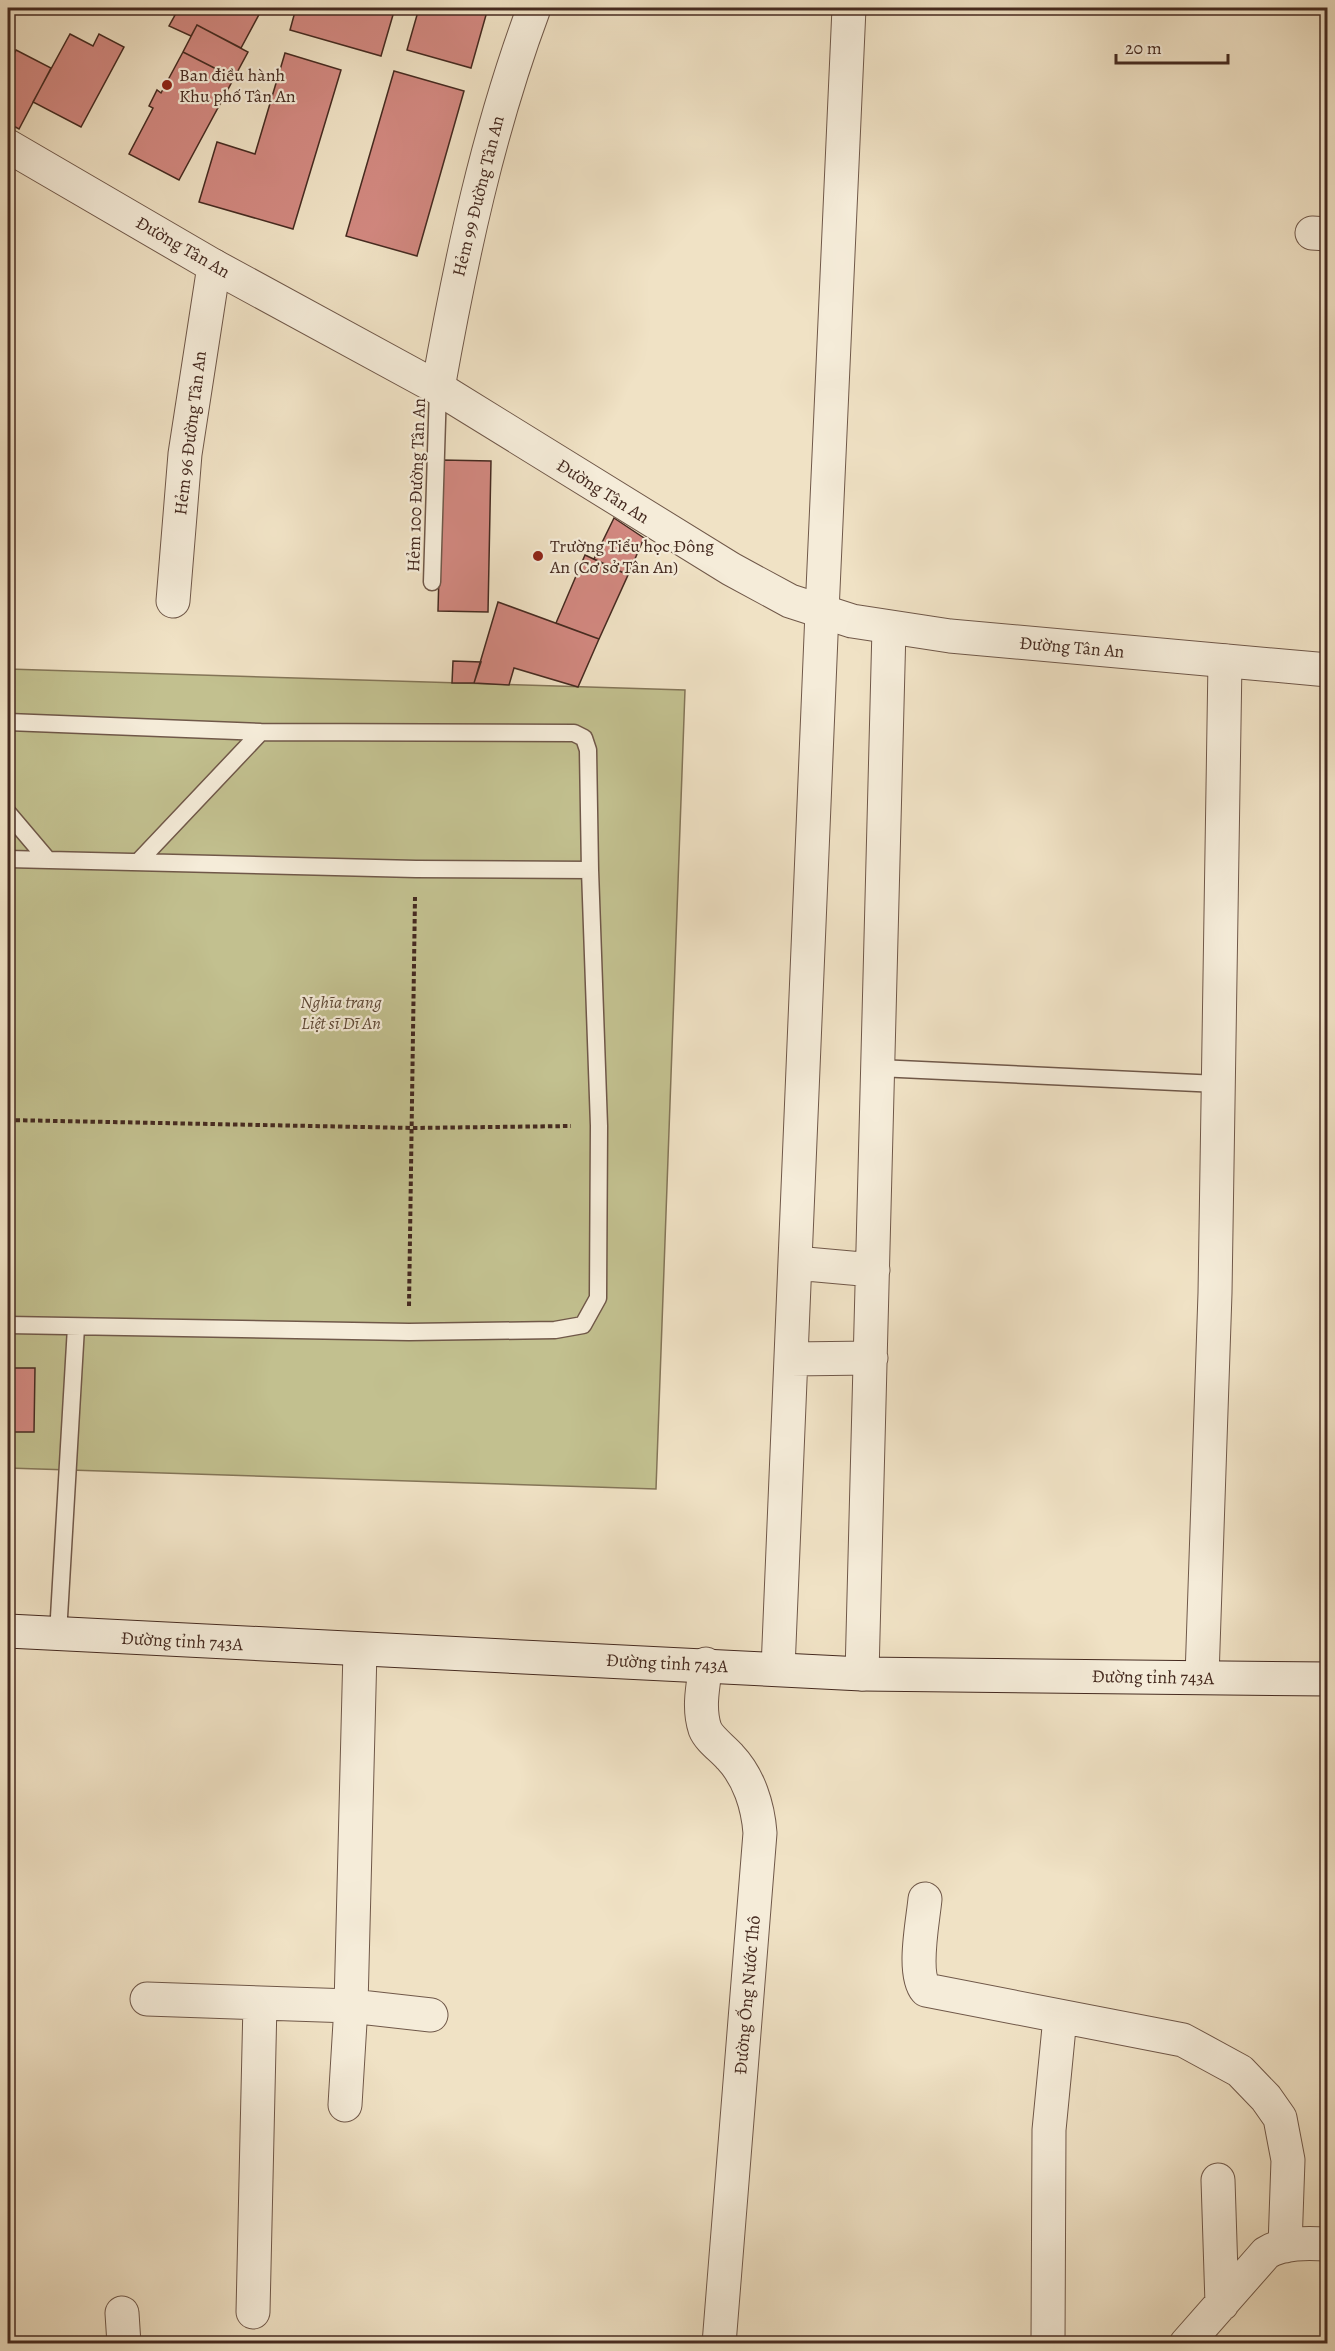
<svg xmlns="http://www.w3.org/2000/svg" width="1335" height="2351" font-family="Alegreya,serif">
  <rect width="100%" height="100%" fill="#f0e2c5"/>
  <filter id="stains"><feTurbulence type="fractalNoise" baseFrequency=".00333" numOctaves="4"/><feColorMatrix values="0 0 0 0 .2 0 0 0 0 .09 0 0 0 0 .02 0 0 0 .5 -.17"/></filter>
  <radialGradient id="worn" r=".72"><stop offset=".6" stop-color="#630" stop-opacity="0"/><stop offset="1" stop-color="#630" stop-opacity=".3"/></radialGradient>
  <path fill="#c2c08f" stroke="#847558" stroke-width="1.5" d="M8,669l677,21 -29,799 -648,-21z"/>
  <path fill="#d28880" stroke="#452a20" stroke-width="1.5" d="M160,8h98l4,1 -21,39 -44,-23 -6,11 -22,-10 6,-11z
    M296,8h99l-14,48 -91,-26z
    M419,8h69l-17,60 -64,-18z
    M197,25l51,27 -14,26 -51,-26z
    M70,34l23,12 6,-12 25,13 -43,80 -48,-25z
    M16,50l35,18 -32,61 -11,-6v-56z
    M183,52l51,26 -55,102 -50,-26 24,-46 -4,-2 8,-16 4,3z
    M285,53l56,17 -48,159 -94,-27 18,-60 38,12z
    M394,71l70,20 -47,165 -71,-20z
    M442,460l49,1 -3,151 -50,-1z
    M614,518l30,20 -16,37 -34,-16z
    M585,555l43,20 -29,64 -43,-16z
    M498,602l101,37 -21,48 -64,-19 -5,17 -35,-2z
    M453,661l28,1 -7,21h-22z
    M8,1368h27l-1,64h-26z"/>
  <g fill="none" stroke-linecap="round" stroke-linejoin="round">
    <defs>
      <path id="service" d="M432,582l6,-194
        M8,722l253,10 313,1 10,5 4,12 2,120 9,256 -1,172 -15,27 -28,5 -146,2 -401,-7
        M8,813l39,46
        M8,859l408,10 174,1
        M138,862l123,-130
        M878,1068l340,16
        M58,1634l18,-307"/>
      <path id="minor" d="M1312,233l16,1
        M438,388c23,-129 50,-257 96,-380
        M173,601l12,-147 29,-188
        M795,1263l78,7
        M791,1359l80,-1
        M778,1669l44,-1057 27,-604
        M862,1674l27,-1046
        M1202,1677l13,-384 10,-632
        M925,1899c-2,22 -13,74 1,91l257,50 57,31 26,27 14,20 8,42 -3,86
        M147,1999l204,7 80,9
        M345,2105l6,-99 9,-356
        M1218,2180l4,124
        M253,2312l7,-309
        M122,2313l2,31
        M1048,2344l1,-214 11,-113
        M1186,2344l80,-91c17,-11 42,-10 62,-9"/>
      <path id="tertiary" d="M8,146l206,120 224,122 293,181 59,32 62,20 98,15 378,34
        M706,1664c-3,22 -8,44 -1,65 4,10 17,19 25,28 19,20 28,49 30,76l-41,511"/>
      <path id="secondary" d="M8,1631l854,43 466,5"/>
    </defs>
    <use href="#service" stroke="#705849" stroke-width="19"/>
    <use href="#minor" stroke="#705849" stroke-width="35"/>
    <use href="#tertiary" stroke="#705849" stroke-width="35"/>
    <use href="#secondary" stroke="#452a20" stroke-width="35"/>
    <path stroke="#452a20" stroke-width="4" stroke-dasharray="4.5 3" stroke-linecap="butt" d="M8,1120l405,8 158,-2
      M409,1306l6,-409"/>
    <use href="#service" stroke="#f5ecd9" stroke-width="16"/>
    <use href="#minor" stroke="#f5ecd9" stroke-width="33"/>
    <use href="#tertiary" stroke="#f5ecd9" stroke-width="33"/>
    <use href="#secondary" stroke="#f5ecd9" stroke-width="33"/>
  </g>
  <g fill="#8f2418" stroke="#f5ecd9" stroke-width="2">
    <circle cx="167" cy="85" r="6"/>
    <circle cx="538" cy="556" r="6"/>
  </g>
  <g text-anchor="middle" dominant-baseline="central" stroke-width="4.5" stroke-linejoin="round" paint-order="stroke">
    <g font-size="18" fill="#452a20" stroke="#f5ecd9" text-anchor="start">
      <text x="179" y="75">Ban điều hành<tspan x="179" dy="21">Khu phố Tân An</tspan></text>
      <text x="550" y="546">Trường Tiểu học Đông<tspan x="550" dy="21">An (Cơ sở Tân An)</tspan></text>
    </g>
    <g font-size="18" fill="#452a20" stroke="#f5ecd9">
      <text transform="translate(478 196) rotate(-76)">Hẻm 99 Đường Tân An</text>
      <text transform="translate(183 247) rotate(30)">Đường Tân An</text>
      <text transform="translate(190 433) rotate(-83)">Hẻm 96 Đường Tân An</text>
      <text transform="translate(416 485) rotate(-88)">Hẻm 100 Đường Tân An</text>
      <text transform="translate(603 491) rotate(32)">Đường Tân An</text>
      <text transform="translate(1072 647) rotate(5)">Đường Tân An</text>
      <text transform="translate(182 1641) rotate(3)">Đường tỉnh 743A</text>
      <text transform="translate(667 1663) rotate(3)">Đường tỉnh 743A</text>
      <text transform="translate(1153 1677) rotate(1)">Đường tỉnh 743A</text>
      <text transform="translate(747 1995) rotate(-85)">Đường Ống Nước Thô</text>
    </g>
    <g font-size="18" font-style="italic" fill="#5e4836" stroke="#f5ecd9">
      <text x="341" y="1002">Nghĩa trang<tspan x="341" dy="21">Liệt sĩ Dĩ An</tspan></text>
    </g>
  </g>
  <rect width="1335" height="2351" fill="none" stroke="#f0e2c5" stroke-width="30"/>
  <rect x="9" y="9" width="1317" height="2333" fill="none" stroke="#452a20" stroke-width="3"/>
  <rect x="15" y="15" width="1305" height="2321" fill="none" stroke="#452a20" stroke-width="1.5"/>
  <path d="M1116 54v9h112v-9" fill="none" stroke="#452a20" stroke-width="3"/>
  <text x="1125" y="54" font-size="18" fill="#452a20" stroke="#f5ecd9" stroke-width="4.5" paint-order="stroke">20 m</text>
  <rect width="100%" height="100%" filter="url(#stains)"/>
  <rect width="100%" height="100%" fill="url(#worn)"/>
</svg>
